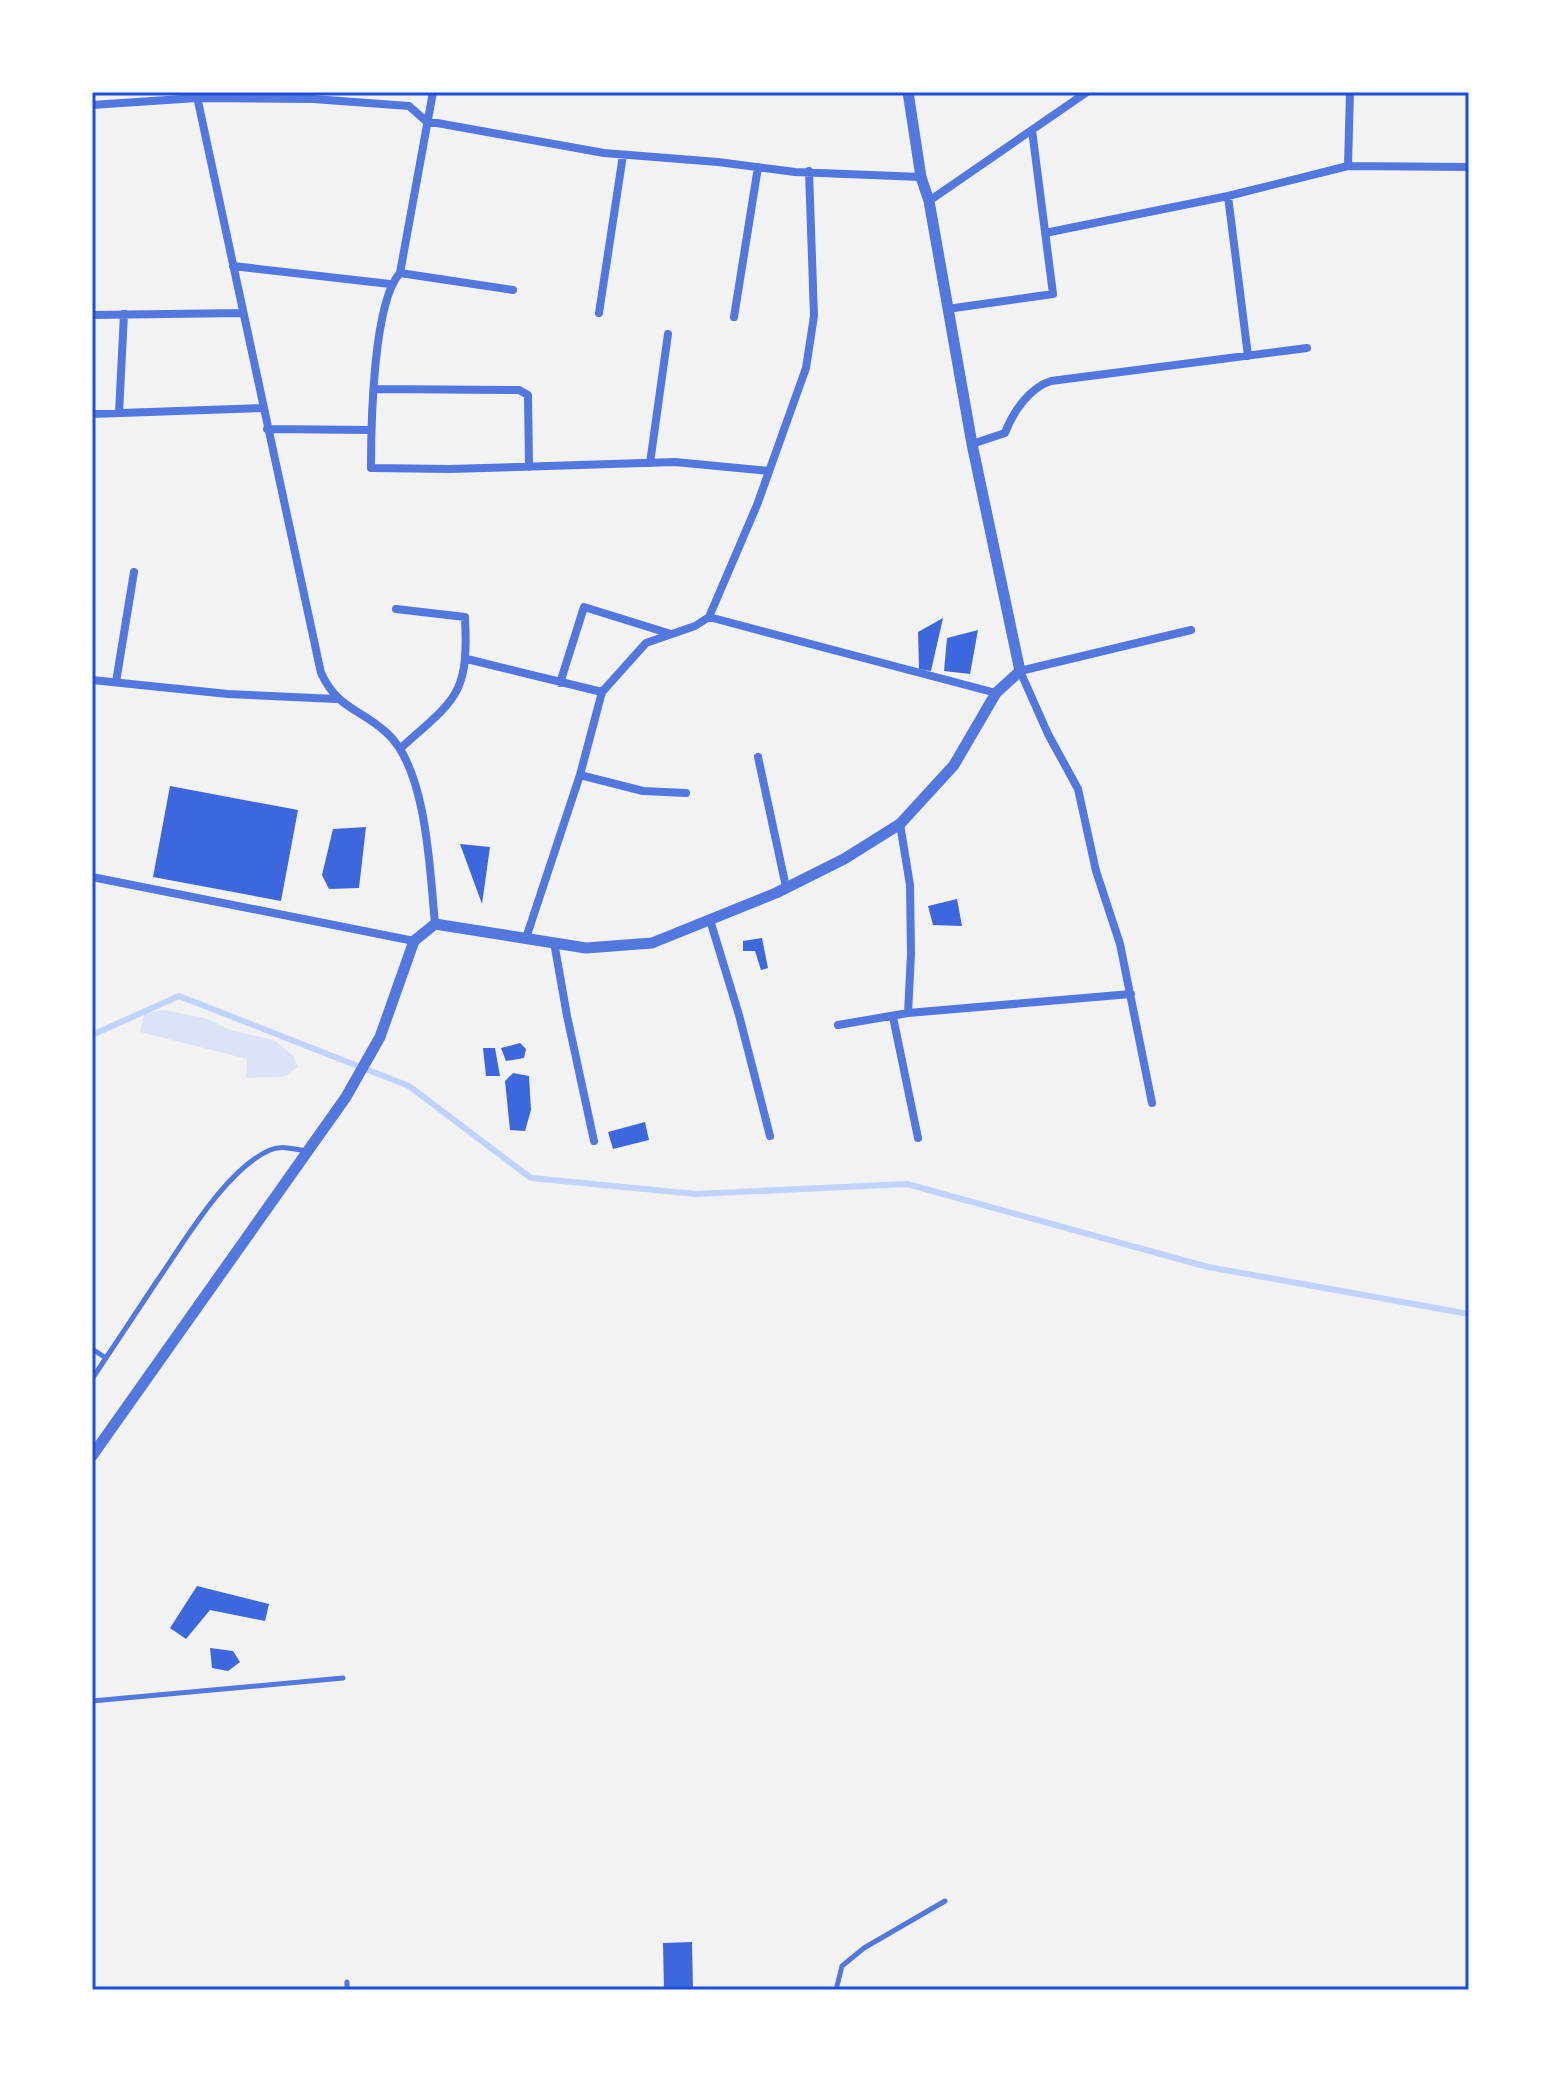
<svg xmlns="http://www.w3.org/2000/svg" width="1561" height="2082" font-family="'Playfair Display',serif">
  <rect width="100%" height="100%" fill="#f2f2f2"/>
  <path fill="#dbe4f7" d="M164,1010l41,8 26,12 45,11 17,15 5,11 -15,10 -37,1 1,-19 -107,-27 4,-18z"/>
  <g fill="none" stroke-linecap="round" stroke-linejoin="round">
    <path stroke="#bfd3fe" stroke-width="6" d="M92,1035l87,-39 230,90 122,92 165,16 211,-10 301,83 261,47"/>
  </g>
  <path fill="#3d67dc" d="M943,618l-12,53 -12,-2 -1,-37z
    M978,630l-8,44 -26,-3 3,-33z
    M170,786l128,24 -17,91 -128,-24z
    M366,827l-7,61 -30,1 -7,-14 11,-46z
    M460,844l30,3 -8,57z
    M957,899l5,27 -29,-1 -5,-19z
    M762,938l6,30 -7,2 -6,-19h-12v-10z
    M520,1043l6,6 -2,9 -18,3 -5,-13z
    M483,1048h12l5,28h-14z
    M513,1073l16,3 2,34 -6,21 -15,-1 -5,-49z
    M645,1122l4,18 -36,9 -5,-17z
    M197,1586l72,18 -4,17 -55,-11 -24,29 -16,-11z
    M210,1648l23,3 7,11 -12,9 -16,-3z
    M692,1942l1,48h-29l-1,-47z"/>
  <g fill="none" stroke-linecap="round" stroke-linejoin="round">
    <path stroke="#5277de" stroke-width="5" d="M92,1349l14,9
      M92,1379c22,-33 44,-66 65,-98 27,-39 69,-112 113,-131 12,-5 24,-1 36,1
      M92,1701l251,-23
      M347,1990v-8
      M836,1990l6,-24 22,-18 81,-47"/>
    <path stroke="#5277de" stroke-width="8" d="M196,92l125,581c18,38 40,35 67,61 39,37 42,138 47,190
      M433,92l-33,181c-27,29 -29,152 -29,195l79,1 225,-7 94,9
      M92,105l105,-7 116,1 96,7 17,15 178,32 114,9 77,10 126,5
      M1348,166l2,-74
      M1228,196l20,160
      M929,201l158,-109
      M1045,233l183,-37 120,-30 121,1
      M233,266l157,18
      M400,273l113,17
      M947,309l106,-15 -21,-164
      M599,313l24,-158
      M92,315l150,-2
      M734,317l24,-150
      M375,389l144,1 9,5 1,72
      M119,413l5,-99
      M92,414l171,-6
      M267,429l104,1
      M972,444l33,-11c8,-21 24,-45 46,-52l256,-33
      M650,463l18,-129
      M396,609l69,8c4,79 -9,81 -64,131
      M709,617l287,76
      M467,659l135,33
      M92,680l136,14 108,5
      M116,682l18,-110
      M560,683l24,-76 87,27
      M758,757l28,130
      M580,775l63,16 43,2
      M900,824l10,61 1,69 -3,59
      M92,877l322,64
      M710,920l29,95 31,121
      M526,938l54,-163 22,-83 44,-49 49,-17 14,-9 48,-112 49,-137 8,-52 -5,-145
      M554,942l13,74 27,125
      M893,1017l25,121
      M838,1025l70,-12 223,-19
      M1152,1103l-32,-159 -24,-73 -18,-82 -30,-55 -28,-63 171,-41"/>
    <path stroke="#5277de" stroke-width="11" d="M92,1456l254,-359 34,-60 34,-96 21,-17 151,24 66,-5 124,-50 68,-34 56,-35 54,-59 42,-72 24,-22 -48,-227 -43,-243 -8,-24 -13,-85"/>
  </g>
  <rect width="1561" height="2082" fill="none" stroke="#ffffff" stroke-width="188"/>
  <rect x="94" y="94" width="1373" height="1894" fill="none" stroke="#1d4ed8" stroke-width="3"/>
</svg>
